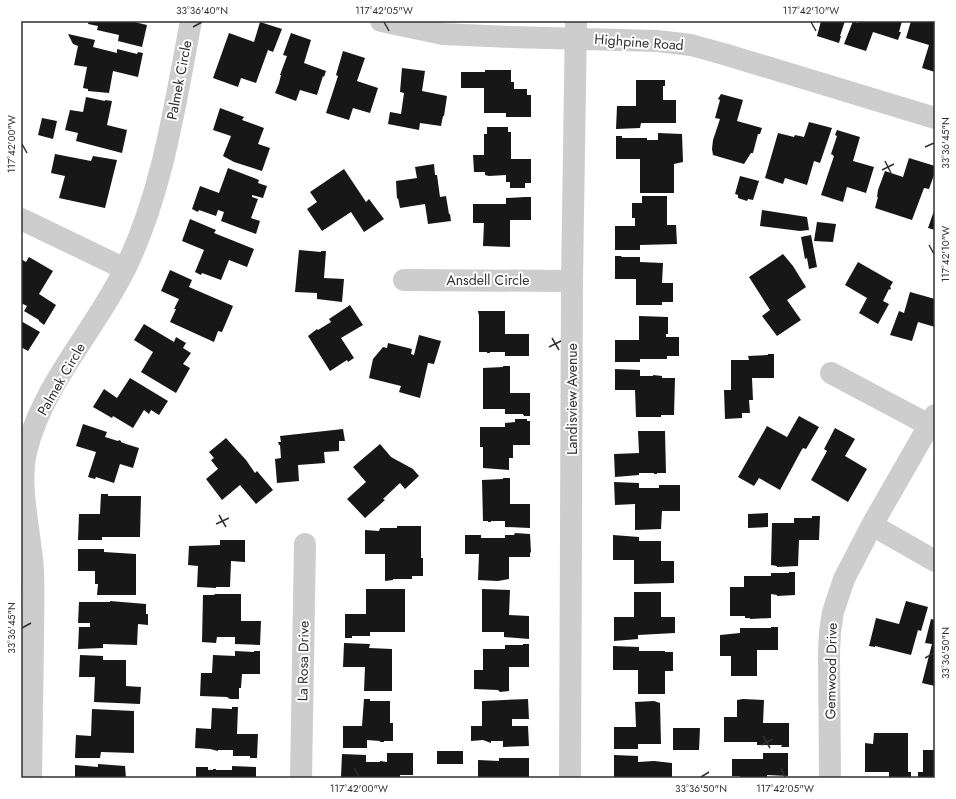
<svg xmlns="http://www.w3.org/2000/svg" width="956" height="799" font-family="Jost,sans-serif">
  <rect width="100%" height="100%" fill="#fff"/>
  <path fill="#171717" d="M89,21h41l17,4 -5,22 -24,-6 1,-6 -22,-5 1,-4 -10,-2z
    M821,21h24l-5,15h1l-2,7 -22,-7z
    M853,21l5,2v-2h44l-3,11h2l-3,8 -25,-8 -7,19 -22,-7z
    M911,21h24v51l-13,-4 7,-23 -23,-7z
    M260,22l22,7 -9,23 -5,-2 -12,33 -15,-5 -3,9 -25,-9 16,-45 25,9z
    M291,33l20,7 -7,23 22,8 -2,6 -1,-1 -6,19 -17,-5 -4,11 -21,-8 4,-10 2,-8h-1l7,-19 -4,-1z
    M68,34l27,6 -2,7 24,6v-4l20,5 1,-2 5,1 -5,24 -25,-6 -4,22 -21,-2v-2l-5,-1 4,-21 -13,-2 4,-19 -5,-2z
    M343,51l22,7 -8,23 21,7 -8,25 -17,-5 -4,12 -23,-7 12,-37 -2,-1z
    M402,68l23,3 -3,20 25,5 -3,20h-1l-2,10 -21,-3 -1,7 -31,-6 2,-12 11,2 3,-21 -4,-1z
    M485,70h26v12h3v7h13v6h4v22h-25v-4h-22v-25h-23v-16h24z
    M636,80h29v6h-2v14h13v23h-35l-1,5 -24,1 1,-23h19z
    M721,94l22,6 -6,21 25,7 -2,6h-2l-5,19h-2l-7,11 -31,-9 -1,-6 1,-9 7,-21 -5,-1 5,-18 -2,-1z
    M86,97l19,4v-1l7,1 -5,24 20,5 -5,23 -46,-12 2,-8 -13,-3 5,-20 13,2z
    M220,108l24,9 -2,3 22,8 -6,16 12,4 -8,23 -28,-9 -11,-6 8,-20 -18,-6z
    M42,118l15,3 -4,18 -15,-4z
    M809,122l23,6 -12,35 -6,-2 -7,24 -22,-7 -2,6 -18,-6 13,-45 16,4 1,-2 9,2z
    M487,127h21v5h3v27h20v24h-6v5h-15v-6h-4v-7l-17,1 -4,-1v-3h-11l-1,-17h11v-21h3z
    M837,130l23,7 -7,24 21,6 -8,26 -19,-6 -4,15 -22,-7 13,-39 -3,-2 6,-18 -2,-1z
    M658,133l24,1 1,28 -9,2v29h-34v-34h-24v-23h6v2h25v2h11z
    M55,154l36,7 2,-5 24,4 -12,48 -46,-10 6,-22 -14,-3z
    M909,158l26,8v6l-6,17 -5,-1 -12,32 -37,-12 3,-11h-1l1,-7 7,-19 18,6z
    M434,164l1,11h2l3,22 6,-1 3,18h1l1,7 -23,3 -3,-20 -25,4 -2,-10 -1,1 -1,-18 21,-3 -2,-11z
    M228,168l31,12 -1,3 9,3 -4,12 -11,-3v2l6,2 -7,19 9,3 -4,13 -35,-13 3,-9 -6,-2 -2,6 -17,-6 -1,2 -6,-3 8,-23 19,7z
    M344,169l22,33 3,-3 15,20 -20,13 -13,-20 -29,19 -15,-22 10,-7 -7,-10z
    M740,176l19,5 -6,19 -5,-1 -1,2 -9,-3v-3l-3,-1z
    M642,196h25v29h9l1,19 -37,1v5h-25v-24h20v-8h-3v-15h10z
    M525,197h6v23h-21v27l-27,-1 1,-23h-11v-19h33v-6z
    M935,208v22l-7,-2z
    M762,210l45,7 2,13 -9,1 -40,-5z
    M190,219l26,11 -2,3 40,16 -7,18 -18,-7 -8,20 -19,-7 -1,2 -6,-3 9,-22 -22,-9z
    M817,222l19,2 -3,18 -19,-1z
    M811,235l6,32 -8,2 -2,-11 -2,1 -4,-22z
    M299,250l22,2v-1h5l-2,27 20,1 -2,23 -25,-3v-6l-22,-1z
    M783,254l10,12 13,21 -19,13 14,20 -24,16 -15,-20 8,-6 -21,-33z
    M615,256h6l1,1h18v5l23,1 -1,20h11v19h-11v3h-26v-26h-21z
    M29,257l24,14 -14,23 17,11 -12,20 -5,-4v-1l-15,-9 3,-5 -6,-3v-44l5,3z
    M858,262l35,20 -3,5 1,1 -1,2 -1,-1 -6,12 6,3 -11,20 -19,-11 8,-15 -22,-13z
    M170,270l22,10 -3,7 44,19 -11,26 -4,-1 -4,11 -44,-20 6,-13h-2l5,-10 -18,-8z
    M910,292l25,7v28l-17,-5 -6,19 -22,-6 9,-24 5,2z
    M350,305l13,20 -22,13 13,20 -6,4 -1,-2 -17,11 -22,-35 9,-7 1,1 13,-8 -2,-3z
    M478,311h27v23h24v22h-24v-4h-15v1h-3v-1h-8v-36z
    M639,316l29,1v17h-2v3h13v19h-12v3h-27v3h-25v-22h24z
    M21,321l19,11 -12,19 -7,-4z
    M144,324l30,18 2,-5 10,6 -3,5 8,5 -8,11 7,4 -14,25 -35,-21 12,-20 -19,-12z
    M419,335l22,6 -7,23 -6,-1 -8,35 -21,-6 2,-6 -32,-8 4,-19 10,-12 4,1 1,-5 24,6 -1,5 3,1z
    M768,354h6v24h-22l1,22h-4l1,13h-8v5l-17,1 -1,-29h7v-30h18l-1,-4 20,-1z
    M503,366h7v27h20v23h-6l-1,-2h-18v-5h-22v-41l20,-1z
    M615,369l25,1v6h13v-1l9,1v2h13l-1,37h-13v2h-25l-1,-27h-20z
    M130,378l38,23 -9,14 -8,-5 -2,4 -5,-4 -11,18 -20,-12 -1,2 -19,-11 11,-18 13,9z
    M799,416l20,11 -13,22 -3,-1 -2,3 -21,39 -21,-12 -5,8 -16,-9 29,-51 20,11z
    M515,419h12v2h3v24h-17v13h-4v12l-26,-2v-21h-3v-20h25v-4l10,-1z
    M83,424l24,8 -2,5 13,4 1,-1 2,1v1l5,2 13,4 -6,20 -13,-4 -6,19 -18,-6 -1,2 -7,-2 8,-25 -20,-6z
    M835,428l20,11 -10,17 22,13 -19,33 -37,-22 16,-29 -3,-2z
    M343,429l2,12h-6v10l-15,1 1,11 -27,2 1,16 -22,2 -2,-24 6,-1 -1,-13h-1l-1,-3h3l-1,-6z
    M638,431h27l1,42h-9v1h-3v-1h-15v2l-24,2 -1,-23 25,-1z
    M226,438l20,22 9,13 2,-2 16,19 -17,14 -16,-19 -18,15 -16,-21 12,-10 -7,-9 3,-2 -5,-6z
    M380,444l11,13 22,12 6,7 -14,13 -5,-6 -17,16 2,1 -20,18 -18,-19 19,-17 -13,-15z
    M503,478h7v26h20v24l-25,-1v-6h-14v1h-3v-1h-5l-1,-41 21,-1z
    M614,482l25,1v5h20v-3h21v26h-18l-1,18 -26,1v-26l-20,1z
    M101,494h7v2h33l-1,41h-38v3h-24l1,-26h21z
    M768,513v14l-20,1v-14z
    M812,516h8l-1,24h-20l-1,26 -21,1v-1l-6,-1 1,-42h22v-5h18z
    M397,526h24v32h2v18h-11v3h-19v1l-8,1v-27h-20v-24l14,1 1,-3h17z
    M515,533l15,1 1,19 -1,-1v5h-21v22l-11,2 -20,-1 1,-26h-14v-19h16v3h24v-3h9z
    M613,535l26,2v4h22v20h13v22l-40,1v-24h-21z
    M220,540h25v22l-14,-1 -1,26h-14v1l-19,-1 1,-21 -10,-1 1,-19 31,-1z
    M78,549h26v3l32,2v41h-39l1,-11h-3v-13h-17z
    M789,572h6v23l-18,1v-1l-6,-1v24l-21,1v-1h-5v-2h-15v-29h14v-11h27v-3h18z
    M366,589h39v43h-35v4h-18v2h-7v-24h21z
    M482,589l28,1 -1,25 20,1v23l-25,-2v-5h-22z
    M634,592h27v25h14v16l-37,2v4l-24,2v-24h20z
    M215,594h26v27h20l-1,24 -25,-1v-7h-18l-1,6 -14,-1 1,-47h11z
    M110,601l36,3v10h2v11l-10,-1 -1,21 -34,-1v4l-25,1 1,-22h11v-4h-12l1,-21h31z
    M906,601l22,6 -7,24 -3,-1 -7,25 -36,-9v1l-6,-1 7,-28 23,6z
    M931,619l4,1v66l-13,-3 10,-39 -7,-1z
    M771,627h7v23h-21v26h-26v-20h-11v-21l20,-2v-5h31z
    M344,643l26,1 -1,4 23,1v42h-28l1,-24h-22z
    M523,644h6v23h-20v24l-9,1 -2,-2 -24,-1v-19h9v-21h22v-4h18z
    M613,646l26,1v4h26v1h8v19h-8v23h-27v-24h-25z
    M235,651l19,1v-1h6v23h-18l-1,14h-2v11h-9l-3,-2 -27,-1 1,-23h11l1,-18 22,1z
    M80,655l23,1v4h23v26l15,1 -1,17 -46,-2 1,-25h-16z
    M364,699h6v2h20v22h3v18h-9v1h-4v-1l-13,-1v8h-24v-22h19z
    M528,699l1,20h-17v7h16l1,20 -26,1v-6h-12v2l-8,-3 -12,1v-15h11v-25z
    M743,699l21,1 -1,23h26v24h-8l1,-2h-25v-3h-33v-25h13v-17z
    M654,701l6,2 1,41h-23v5h-24v-22h22l-1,-25z
    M232,707h6l-1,27h21l-1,24h-7v-2h-17v-6h-15v1l-8,-2 -15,-1 1,-20 15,1 1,-21 20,1z
    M92,709l42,2v42l-33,-1 -1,6h-25l1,-23 15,1z
    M673,728h27l-1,22h-26z
    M874,733h34v39h3v6h-22v-6h-24v-29l8,1z
    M923,750h12v28h-17v-6h5z
    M437,751h26v13h-26z
    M387,753h26v22h-13v3l-59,-1 1,-23 24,1v7h14v-1l7,1z
    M763,753h25v23l-21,-1v3h-27v-2h-8v-17h31z
    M614,755l24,1v6l16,-1 18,2v15h-58z
    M499,758h30v20h-51v-18l21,1z
    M98,764l27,2 1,12h-51v-13l23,2z
    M232,766l24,1v11h-60v-11h12v3h5v-1h3v1h16z"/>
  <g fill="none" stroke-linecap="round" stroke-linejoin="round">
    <path stroke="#cdcdcd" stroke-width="22" d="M381,21l62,13 68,3 146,4 34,4 36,10 208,63
      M21,219l104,50
      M404,280l168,1
      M831,373l98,52
      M872,525l63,36
      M31,778c1,-46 1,-93 2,-139 0,-23 1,-46 0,-68 -2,-37 -16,-87 -6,-123 18,-67 69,-119 99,-181 37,-77 49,-163 65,-246
      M301,778l4,-234
      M570,778l2,-497 4,-260
      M830,778l-1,-126 1,-20 3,-20 11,-33 28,-54 63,-110"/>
  </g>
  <path fill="none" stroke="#303030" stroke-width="1.5" d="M384,22l5,9M811,22l5,9M193,27l9,-5M22,144l5,9M925,147l9,-4M885,161l6,12M882,170l12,-6M929,245l5,9M552,338l7,12M549,347l12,-6M219,515l7,12M216,524l13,-6M22,628l9,-5M925,658l9,-5M763,736l7,12M761,745l12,-6M354,768l5,9M781,768l4,9M701,777l8,-5"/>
  <g text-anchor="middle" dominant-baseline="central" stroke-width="4" stroke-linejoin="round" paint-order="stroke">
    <g font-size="14" fill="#303030" stroke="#fff">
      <text transform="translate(639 42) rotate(4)">Highpine Road</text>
      <text transform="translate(179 80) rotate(-79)">Palmek Circle</text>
      <text x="488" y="280">Ansdell Circle</text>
      <text transform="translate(61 379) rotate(-60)">Palmek Circle</text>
      <text transform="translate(572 399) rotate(-90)">Landisview Avenue</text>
      <text transform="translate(303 661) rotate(-89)">La Rosa Drive</text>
      <text transform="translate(831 671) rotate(-89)">Gemwood Drive</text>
    </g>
  </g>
  <rect width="956" height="799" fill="none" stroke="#ffffff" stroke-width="44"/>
  <rect x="22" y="22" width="912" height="755" fill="none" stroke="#303030" stroke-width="1.5"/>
  <g font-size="10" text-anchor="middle" fill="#303030">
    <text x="202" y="14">33°36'40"N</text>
    <text x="384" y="14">117°42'05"W</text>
    <text x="811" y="14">117°42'10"W</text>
    <text transform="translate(945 143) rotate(-90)" y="4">33°36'45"N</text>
    <text transform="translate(11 144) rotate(-90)" y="4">117°42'00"W</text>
    <text transform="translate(945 254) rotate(-90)" y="4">117°42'10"W</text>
    <text transform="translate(11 628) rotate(-90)" y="4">33°36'45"N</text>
    <text transform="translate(945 653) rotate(-90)" y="4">33°36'50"N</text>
    <text x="359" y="792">117°42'00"W</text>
    <text x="701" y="792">33°36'50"N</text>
    <text x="785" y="792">117°42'05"W</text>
  </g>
</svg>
